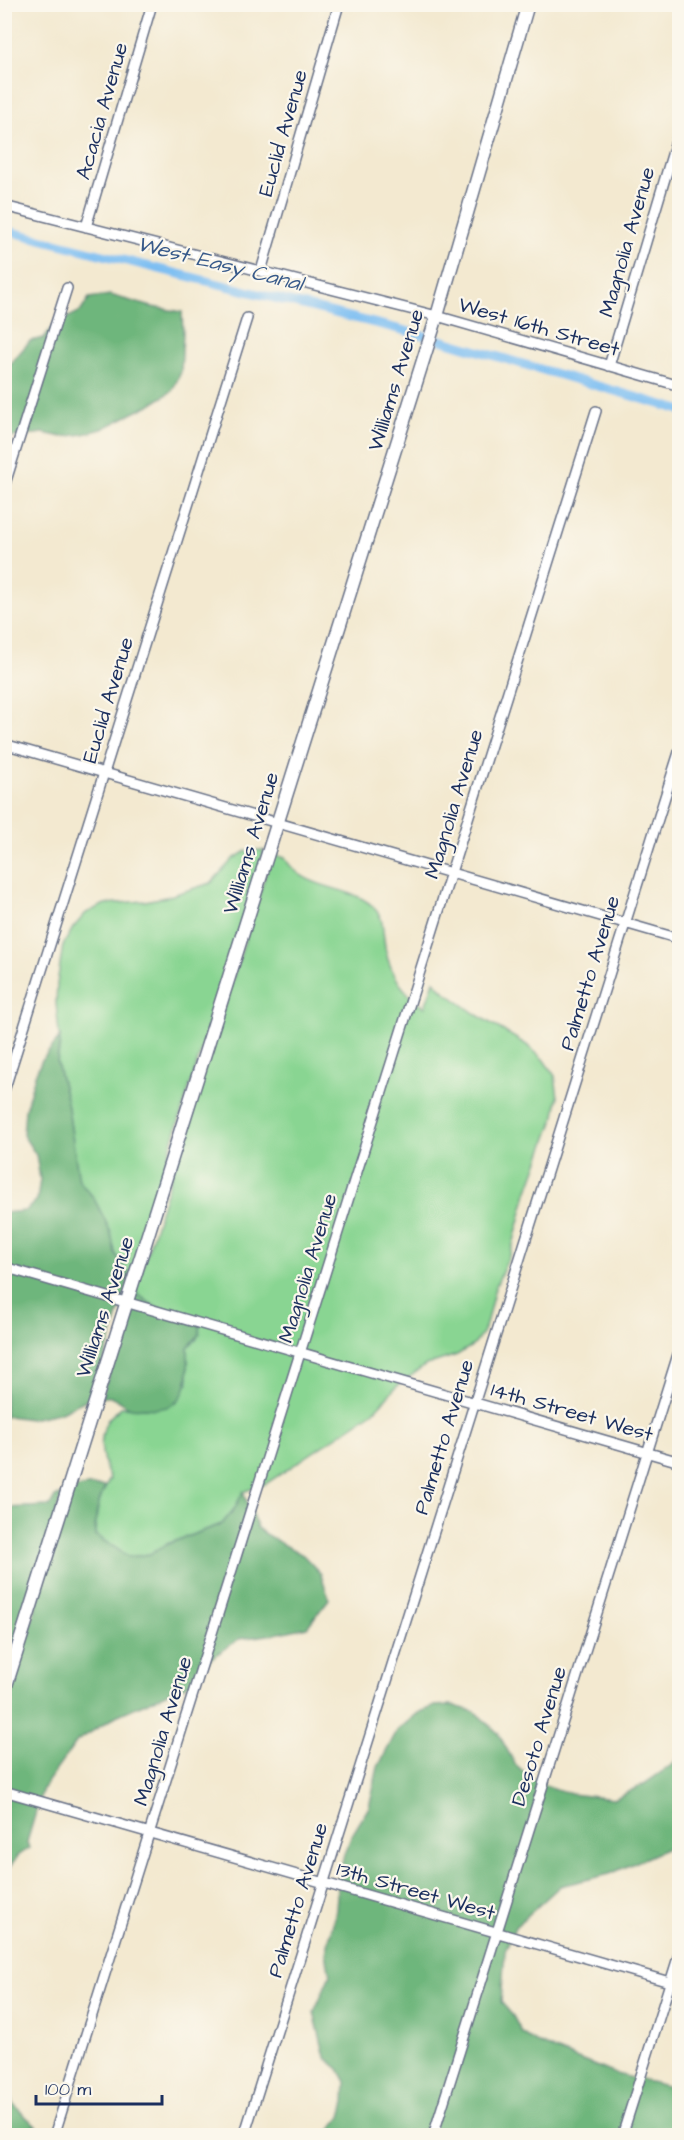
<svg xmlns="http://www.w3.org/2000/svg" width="684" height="2140" font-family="'Architects Daughter',sans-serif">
  <rect width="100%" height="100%" fill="#fbf7ec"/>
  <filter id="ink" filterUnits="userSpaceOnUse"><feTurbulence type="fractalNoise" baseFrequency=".0167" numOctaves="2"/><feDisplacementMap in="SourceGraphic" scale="12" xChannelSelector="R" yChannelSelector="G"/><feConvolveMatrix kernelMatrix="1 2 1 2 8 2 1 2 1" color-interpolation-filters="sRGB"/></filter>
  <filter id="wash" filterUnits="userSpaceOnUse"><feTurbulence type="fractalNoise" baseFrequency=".008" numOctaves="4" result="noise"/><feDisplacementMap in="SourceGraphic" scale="24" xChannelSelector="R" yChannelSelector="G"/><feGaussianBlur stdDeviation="1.35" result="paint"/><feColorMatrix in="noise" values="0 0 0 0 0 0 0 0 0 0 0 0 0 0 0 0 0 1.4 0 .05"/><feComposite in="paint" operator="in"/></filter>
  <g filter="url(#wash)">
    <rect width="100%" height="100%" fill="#f3e9d0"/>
    <path fill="#89d592" stroke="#528278" stroke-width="1.5" d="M262,850l2,1 -134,425 -15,-23 -4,-20 -18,-36 -14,-16 -12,-79 -10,-39 3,-19 -4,-41 1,-19 6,-39 10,-17 13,-15 19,-9 40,-3 21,-4 45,-14 22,-24 13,-8z
      M272,854l13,4c19,35 70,26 90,51 9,10 7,17 9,30 2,27 17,54 41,68l9,-26 11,11 32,23 50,30 16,14 12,17 3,21 -3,19 -28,77 -16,59 -16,36 -10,40 -10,16 -18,11 -31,10 -29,21 -24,26 -106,71 -24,9 -8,16 -13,16 -55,20 -17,10 -21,3 -34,-22c1,-23 3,-36 15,-56 -8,-18 -13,-39 -3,-58 3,-5 10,-10 14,-14l20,1 47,-25v-36l9,-8 -28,-28 -15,-5 -19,-14z"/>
    <path fill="#6eb67c" stroke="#44726d" stroke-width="1.5" d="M110,295l42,12 30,5 1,21 -2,39 -9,19 -17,11 -53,27 -19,5 -21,3 -19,-4 -38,5 -1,-67 26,-30 14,-3 10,-14 27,-13 8,-13z
      M60,1037l-3,26 10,39 12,79 14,16 9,17 9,19 4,20 15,23 -38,123 -6,1 -27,13 -29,6 -22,-3 -3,1 -1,-204 21,-2 12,-11 3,-21 -4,-24 -13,-20 2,-25 10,-35 7,-15z
      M135,1292l19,14 46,20v8l-12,13c1,34 1,67 -43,61 -5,0 -10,1 -14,0 -11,-4 -15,-15 -30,-10z
      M87,1486h19c-9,15 -11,31 -11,49l34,22 21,-3 17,-10 55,-20 13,-16 8,-16 14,35 6,6 40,22 18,19 8,25 -22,28 -32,7 -36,5 -27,19 -21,25 -75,33 -39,25 -34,47 -16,54 2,6 -11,8 -13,17v-167l68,-217z
      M62,1494l-57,183v-169l45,-2 5,-9z
      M451,1705l24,7 23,21 17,31 21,18 35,12 43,5 30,-15 29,-20 6,-8v91h-9l-60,27 -50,12 -45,41 -10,24 -4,51 12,14 9,17 17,11 77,30 63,15v46h-352l14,-18 4,-15 1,-20 -7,-13 -14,-12 -11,-45 16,-37 -4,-22 10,-43 2,-30 6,-26 8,-19 17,-28 9,-40 19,-36 21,-18 17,-7z
      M4,2024l6,34 -4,19 8,28 31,30h-40z"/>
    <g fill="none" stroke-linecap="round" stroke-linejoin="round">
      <path stroke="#7cbef2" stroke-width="9" d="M4,230l422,106
        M437,339l243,71"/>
    </g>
  </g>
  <g filter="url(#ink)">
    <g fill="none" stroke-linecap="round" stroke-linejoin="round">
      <defs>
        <path id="minor" d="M4,206l433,110 243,70
          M86,227l66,-223
          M261,271l78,-267
          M609,366l71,-238
          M4,487l63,-199
          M4,744l676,195
          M4,1091l243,-773
          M4,1267l676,195
          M4,1791l676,194
          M54,2136l542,-1725
          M244,2136l436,-1387
          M433,2136l247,-788
          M622,2136l58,-185"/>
        <path id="tertiary" d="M4,1692l433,-1376 91,-312"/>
      </defs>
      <use href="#minor" stroke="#677086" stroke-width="12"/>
      <use href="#tertiary" stroke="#677086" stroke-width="15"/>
      <use href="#minor" stroke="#fff" stroke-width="9"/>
      <use href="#tertiary" stroke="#fff" stroke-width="12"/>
    </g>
  </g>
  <g text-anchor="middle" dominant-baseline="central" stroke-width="4.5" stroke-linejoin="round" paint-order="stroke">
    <g font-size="21" fill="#1b2f5e" stroke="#fbf7ec">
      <text transform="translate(102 111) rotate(-74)">Acacia Avenue</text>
      <text transform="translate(283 133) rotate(-74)">Euclid Avenue</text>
      <text transform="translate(627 242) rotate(-74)">Magnolia Avenue</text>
      <text transform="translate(539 327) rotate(16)">West 16th Street</text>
      <text transform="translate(396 380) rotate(-73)">Williams Avenue</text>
      <text transform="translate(108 700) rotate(-73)">Euclid Avenue</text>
      <text transform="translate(454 804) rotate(-73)">Magnolia Avenue</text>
      <text transform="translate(251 843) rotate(-73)">Williams Avenue</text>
      <text transform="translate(590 973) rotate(-73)">Palmetto Avenue</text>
      <text transform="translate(308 1268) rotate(-73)">Magnolia Avenue</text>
      <text transform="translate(105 1307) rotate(-72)">Williams Avenue</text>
      <text transform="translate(572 1412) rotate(16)">14th Street West</text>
      <text transform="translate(444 1437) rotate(-73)">Palmetto Avenue</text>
      <text transform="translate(163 1731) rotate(-73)">Magnolia Avenue</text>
      <text transform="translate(539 1736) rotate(-73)">Desoto Avenue</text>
      <text transform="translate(416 1891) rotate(16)">13th Street West</text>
      <text transform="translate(298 1900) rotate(-73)">Palmetto Avenue</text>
    </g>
    <g font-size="22" font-style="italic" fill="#385a8a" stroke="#fbf7ec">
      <text transform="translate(220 264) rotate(14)">West Easy Canal</text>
    </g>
  </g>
  <rect width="684" height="2140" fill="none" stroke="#fbf7ec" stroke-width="24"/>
  <path d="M36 2095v9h126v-9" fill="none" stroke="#1b2f5e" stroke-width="3"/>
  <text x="45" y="2095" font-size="18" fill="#1b2f5e" stroke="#fbf7ec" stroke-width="4.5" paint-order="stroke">100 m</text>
</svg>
